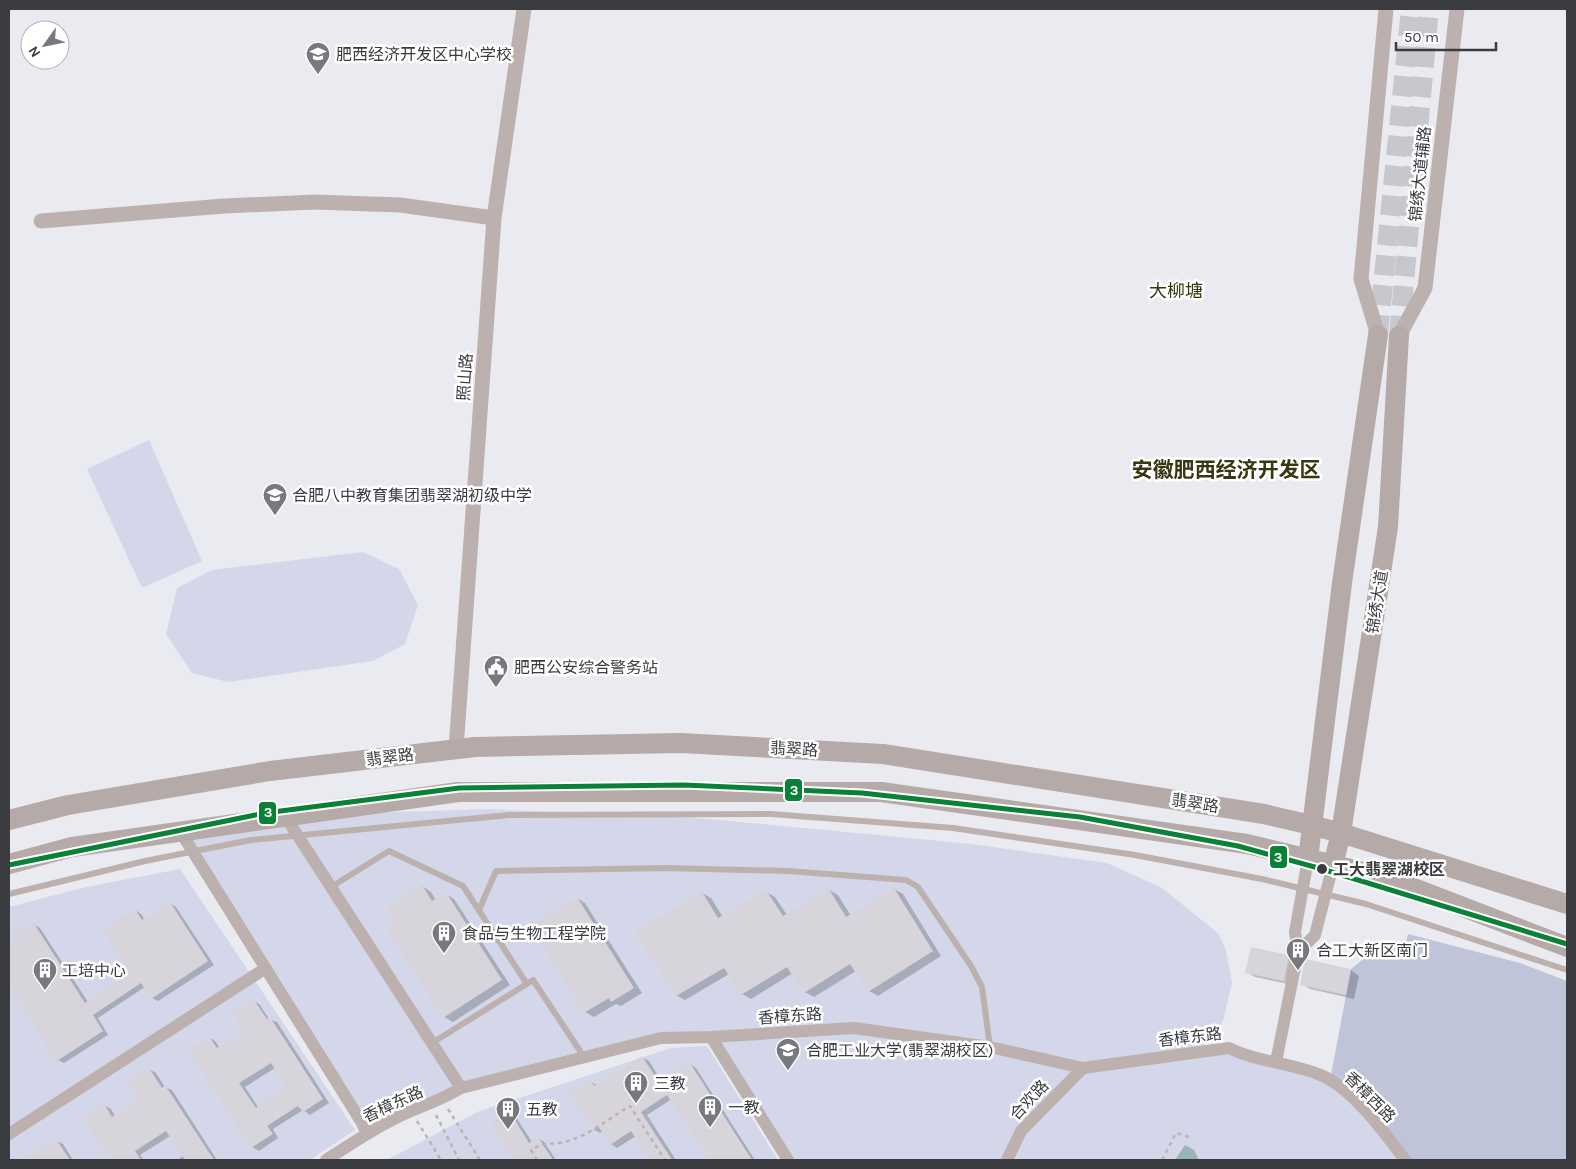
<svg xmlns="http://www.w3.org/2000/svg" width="1576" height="1169" font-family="Karla,'Noto Sans SC',sans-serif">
  <rect width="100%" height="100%" fill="#eaebf0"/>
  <path fill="#d3d7e9" d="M149,440l53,121 -60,27 -55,-119z
    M363,552l36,17 19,36 -13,39 -32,17 -145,21 -36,-9 -26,-39 11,-46 35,-18z
    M486,809l201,8 285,27 135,19 55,25 57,46 7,17 6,32 -9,38 -24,30 40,2 102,34 61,73h-614l-77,-123 -50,1 -202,50 -92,45 -187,-302 105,-15z
    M180,869l175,261 -45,30h-301v-253l77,-20z
    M707,1046l71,114h-391l90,-48 194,-64z"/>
  <path fill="#c0c4d8" d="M1408,934l112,29 47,18v179h-162l-75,-80 21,-111 32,-26 22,3z"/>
  <path fill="#98b6b9" d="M1185,1145l9,5 5,10h-24z"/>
  <path fill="#0003" fill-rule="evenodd" d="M422,886l9,6 5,8 10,-6 8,5 56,86 -57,37 -9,-5 -46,-95z
    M894,889l9,5 38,62 -63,40 -9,-5 -13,-20 -42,26 -9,-5 -12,-19 -42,26 -9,-5 -13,-20 -44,26 -9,-5 26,-102 9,5 12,19 43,-25 9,5 12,18 42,-25 9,5 13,21z
    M577,898l8,5 57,90 -21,13 -5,-2 -22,13 -9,-5z
    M170,903l6,4 38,58 -56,36 -6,-3 -7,-11 -47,31 10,17 -44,28 -6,-3 -11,-16 -38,-64v-39l24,-17 7,4 48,74 44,-29 3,-63 6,4 4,6z
    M1289,957l8,5 -4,23 -38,-8 -8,-5z
    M1306,960l45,10 8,6 -5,23 -44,-10 -9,-5z
    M254,1001l6,4 9,14 8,3 52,81 -19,12 -7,-5 -30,19 5,9 -19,13 -7,-4 -63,-97 20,-13 6,4 5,7 26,-16zM275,1068l13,20 -30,19 -13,-20z
    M642,1057l7,4 13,21 28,-18 6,4 59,92h-44l-39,-61 -25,16 29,45h-25l-15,-24 -19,12 -6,-4 -8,-13 -3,2 -7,-4 -3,-48 6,4z
    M149,1069l7,4 9,14 7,3 45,70h-40l6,-4 -13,-20 -30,19 4,5h-32l-27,-41 19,-14 7,4 4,7 26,-16z
    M510,1113l6,4 16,25 6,-4 6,4 12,18h-41l-23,-36z
    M56,1141l7,3 10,16h-48z"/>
  <path fill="#d8d4dc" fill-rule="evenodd" d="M422,885l10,16 14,-9 56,88 -59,38 -57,-90 10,-7 -9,-13z
    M894,888l39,63 -65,41 -18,-28 -46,29 -17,-26 -46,28 -17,-27 -48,28 -42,-64 68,-40 16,26 48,-28 17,26 46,-27 17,28z
    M577,897l57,91 -23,14 -2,-4 -25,15 -54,-87z
    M170,902l38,59 -57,38 -10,-16 -48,32 10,16 -46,30 -11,-16 -37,-62v-43l24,-18 52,81 45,-30 -28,-43 33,-21 7,11z
    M1251,947l38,8 -5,26 -39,-8z
    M1305,959l46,10 -5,26 -46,-10z
    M254,1000l13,19 3,-2 53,82 -20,13 -5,-6 -31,20 6,8 -22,14 -63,-98 21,-14 8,12 27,-16 -12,-19zM271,1063l15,24 -30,21 -17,-25z
    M642,1056l17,26 31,-19 62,97h-43l-42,-65 -26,17 31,48h-22l-19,-29 -21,14 -12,-19 -5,4 -24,-37 21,-14 4,7z
    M149,1068l13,20 3,-3 49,75h-29l-19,-29 -31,20 6,9h-31l-27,-42 21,-14 8,13 27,-17 -12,-18z
    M510,1112l19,31 9,-6 15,23h-39l-23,-37z
    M56,1139l14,21h-47z"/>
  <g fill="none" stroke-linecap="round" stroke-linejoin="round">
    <path stroke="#c7c8cd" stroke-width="20" stroke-dasharray="20 10" stroke-linecap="butt" d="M1378,335l33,-326
      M1399,336l30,-327"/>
    <path stroke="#bab4b4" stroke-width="2.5" stroke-dasharray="4 4" stroke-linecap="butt" d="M448,1109l32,51
      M436,1115l23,45
      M417,1121l24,39
      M537,1160l-6,-10c17,-10 21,-4 37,-9 23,-7 42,-23 62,-35l35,54
      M1162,1160l14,-27 17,5"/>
    <path stroke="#bdb1b0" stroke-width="6" d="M331,887l58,-36 74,35 64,98
      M9,894l136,-33 106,-21 258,-25 262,-1 182,14 182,27 127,24 104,25 201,66
      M479,910l17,-39 170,-3 122,3 118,9 12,7 4,6 49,73 11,21 8,60
      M432,1043l101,-63 51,77"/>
    <path stroke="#bdb1b0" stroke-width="12" d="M285,816l176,272
      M180,831l182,292 5,11
      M1298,952l17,-17 18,-70
      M711,1037l77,123
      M1276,1062l22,-110 -3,-20 13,-73
      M9,1134l257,-166
      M326,1160c28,-18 55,-36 85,-49 17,-7 34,-13 50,-23l200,-50 50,-1 143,-9 136,19 93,21 146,-20c25,13 61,15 89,26 33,12 66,58 87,86
      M1007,1160l14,-29 62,-63"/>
    <path stroke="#bdb1b0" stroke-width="15" d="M41,221l183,-15 91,-4 85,3 94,13
      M1378,335l-17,-56 25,-270
      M1399,336l26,-48 32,-279
      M456,749l38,-531 30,-209"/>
    <path stroke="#b6aaa9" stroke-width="20" d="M9,820l59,-15 202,-34 205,-24 206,-4 202,11 381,60 47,11 30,8 226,71
      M1308,859l34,-276 36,-248
      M9,864l63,-17 386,-55h423l366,52 141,34 179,69
      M1333,865l8,-32 47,-306 11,-191"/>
    <defs>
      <path id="metro-1" d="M9,865l256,-52 194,-25 225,-3 178,8 218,24 158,29 84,23 245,75"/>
    </defs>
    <use href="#metro-1" stroke="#fff" stroke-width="9"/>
    <use href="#metro-1" stroke="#098137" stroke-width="5"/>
  </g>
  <defs>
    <symbol id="school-pin" viewBox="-11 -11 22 30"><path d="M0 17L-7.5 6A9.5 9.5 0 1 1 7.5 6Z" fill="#78797e" stroke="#fff"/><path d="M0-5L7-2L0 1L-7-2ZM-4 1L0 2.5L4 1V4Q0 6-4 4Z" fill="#fff"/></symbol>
    <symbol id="civic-pin" viewBox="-11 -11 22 30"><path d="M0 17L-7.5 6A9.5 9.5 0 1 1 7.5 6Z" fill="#78797e" stroke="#fff"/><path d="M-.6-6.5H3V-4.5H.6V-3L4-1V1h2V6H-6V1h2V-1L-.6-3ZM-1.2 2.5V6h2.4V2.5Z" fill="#fff"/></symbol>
    <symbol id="building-pin" viewBox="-11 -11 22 30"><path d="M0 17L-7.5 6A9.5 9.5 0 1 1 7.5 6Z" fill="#78797e" stroke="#fff"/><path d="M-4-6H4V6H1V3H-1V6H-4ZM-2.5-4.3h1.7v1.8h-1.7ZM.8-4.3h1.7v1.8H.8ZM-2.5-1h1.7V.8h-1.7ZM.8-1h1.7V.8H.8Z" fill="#fff"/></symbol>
    <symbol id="university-pin" viewBox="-11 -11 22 30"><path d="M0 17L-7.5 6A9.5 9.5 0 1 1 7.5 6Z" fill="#78797e" stroke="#fff"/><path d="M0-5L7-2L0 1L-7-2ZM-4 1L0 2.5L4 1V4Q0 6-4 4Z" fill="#fff"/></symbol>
  </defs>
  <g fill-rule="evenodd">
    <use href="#school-pin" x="304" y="40" width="28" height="38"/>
    <use href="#school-pin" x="261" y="481" width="28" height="38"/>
    <use href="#civic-pin" x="482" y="653" width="28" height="38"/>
    <use href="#building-pin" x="430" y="919" width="28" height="38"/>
    <use href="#building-pin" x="1284" y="936" width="28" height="38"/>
    <use href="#building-pin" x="31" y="956" width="28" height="38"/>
    <use href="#university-pin" x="774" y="1036" width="28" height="38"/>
    <use href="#building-pin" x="622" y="1069" width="28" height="38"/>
    <use href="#building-pin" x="696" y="1093" width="28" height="38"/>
    <use href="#building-pin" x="494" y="1095" width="28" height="38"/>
  </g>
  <circle fill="#3b3c40" stroke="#fff" stroke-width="2" cx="1322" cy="869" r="6"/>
  <g text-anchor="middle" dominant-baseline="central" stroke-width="5" stroke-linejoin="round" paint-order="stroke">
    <g font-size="16" fill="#3b3c40" stroke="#fff" text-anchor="start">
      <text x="336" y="54">肥西经济开发区中心学校</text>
      <text x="292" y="495">合肥八中教育集团翡翠湖初级中学</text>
      <text x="514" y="667">肥西公安综合警务站</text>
      <text x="462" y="933">食品与生物工程学院</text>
      <text x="1316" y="950">合工大新区南门</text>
      <text x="62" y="970">工培中心</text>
      <text x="806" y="1050">合肥工业大学(翡翠湖校区)</text>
      <text x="654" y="1083">三教</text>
      <text x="728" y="1107">一教</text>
      <text x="526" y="1109">五教</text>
    </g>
    <g font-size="16" fill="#3b3c40" stroke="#fff">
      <text transform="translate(1420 174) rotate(-84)">锦绣大道辅路</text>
      <text transform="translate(465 377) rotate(-86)">照山路</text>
      <text transform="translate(1377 602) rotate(-81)">锦绣大道</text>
      <text transform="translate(794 749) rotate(3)">翡翠路</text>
      <text transform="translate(390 757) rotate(-7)">翡翠路</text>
      <text transform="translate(1195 803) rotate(9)">翡翠路</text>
      <text transform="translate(790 1016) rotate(-4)">香樟东路</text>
      <text transform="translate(1190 1037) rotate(-7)">香樟东路</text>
      <text transform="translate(1370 1097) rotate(45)">香樟西路</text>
      <text transform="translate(1029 1100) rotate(-47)">合欢路</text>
      <text transform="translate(393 1104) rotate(-25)">香樟东路</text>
    </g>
    <g font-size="16" font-weight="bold" fill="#3b3c40" stroke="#fff" text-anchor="start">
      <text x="1333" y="869">工大翡翠湖校区</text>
    </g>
    <g font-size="18" fill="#37380f" stroke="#fff">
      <text x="1176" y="291">大柳塘</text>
    </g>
    <g font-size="21" font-weight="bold" fill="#37380f" stroke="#fff">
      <text x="1226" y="470">安徽肥西经济开发区</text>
    </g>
  </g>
  <g stroke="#fff" stroke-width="2">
    <rect x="784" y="778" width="19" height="24" rx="5" fill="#098137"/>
    <rect x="258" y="801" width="19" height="24" rx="5" fill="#098137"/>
    <rect x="1269" y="845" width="19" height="24" rx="5" fill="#098137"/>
  </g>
  <g font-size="14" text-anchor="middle" font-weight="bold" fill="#fff">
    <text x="794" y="795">3</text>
    <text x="268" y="817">3</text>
    <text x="1278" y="862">3</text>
  </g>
  <rect width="1576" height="1169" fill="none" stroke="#3b3c40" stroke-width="20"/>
  <g transform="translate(45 45) rotate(237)"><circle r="24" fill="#ffffff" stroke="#b1b1b3"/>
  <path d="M0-4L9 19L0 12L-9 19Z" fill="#78797e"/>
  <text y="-8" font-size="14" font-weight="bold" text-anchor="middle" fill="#3b3c40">N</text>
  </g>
  <path d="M1396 42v8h100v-8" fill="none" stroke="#3b3c40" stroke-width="2.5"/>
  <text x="1404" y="42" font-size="15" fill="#3b3c40" stroke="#ffffff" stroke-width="4" paint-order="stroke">50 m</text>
</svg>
